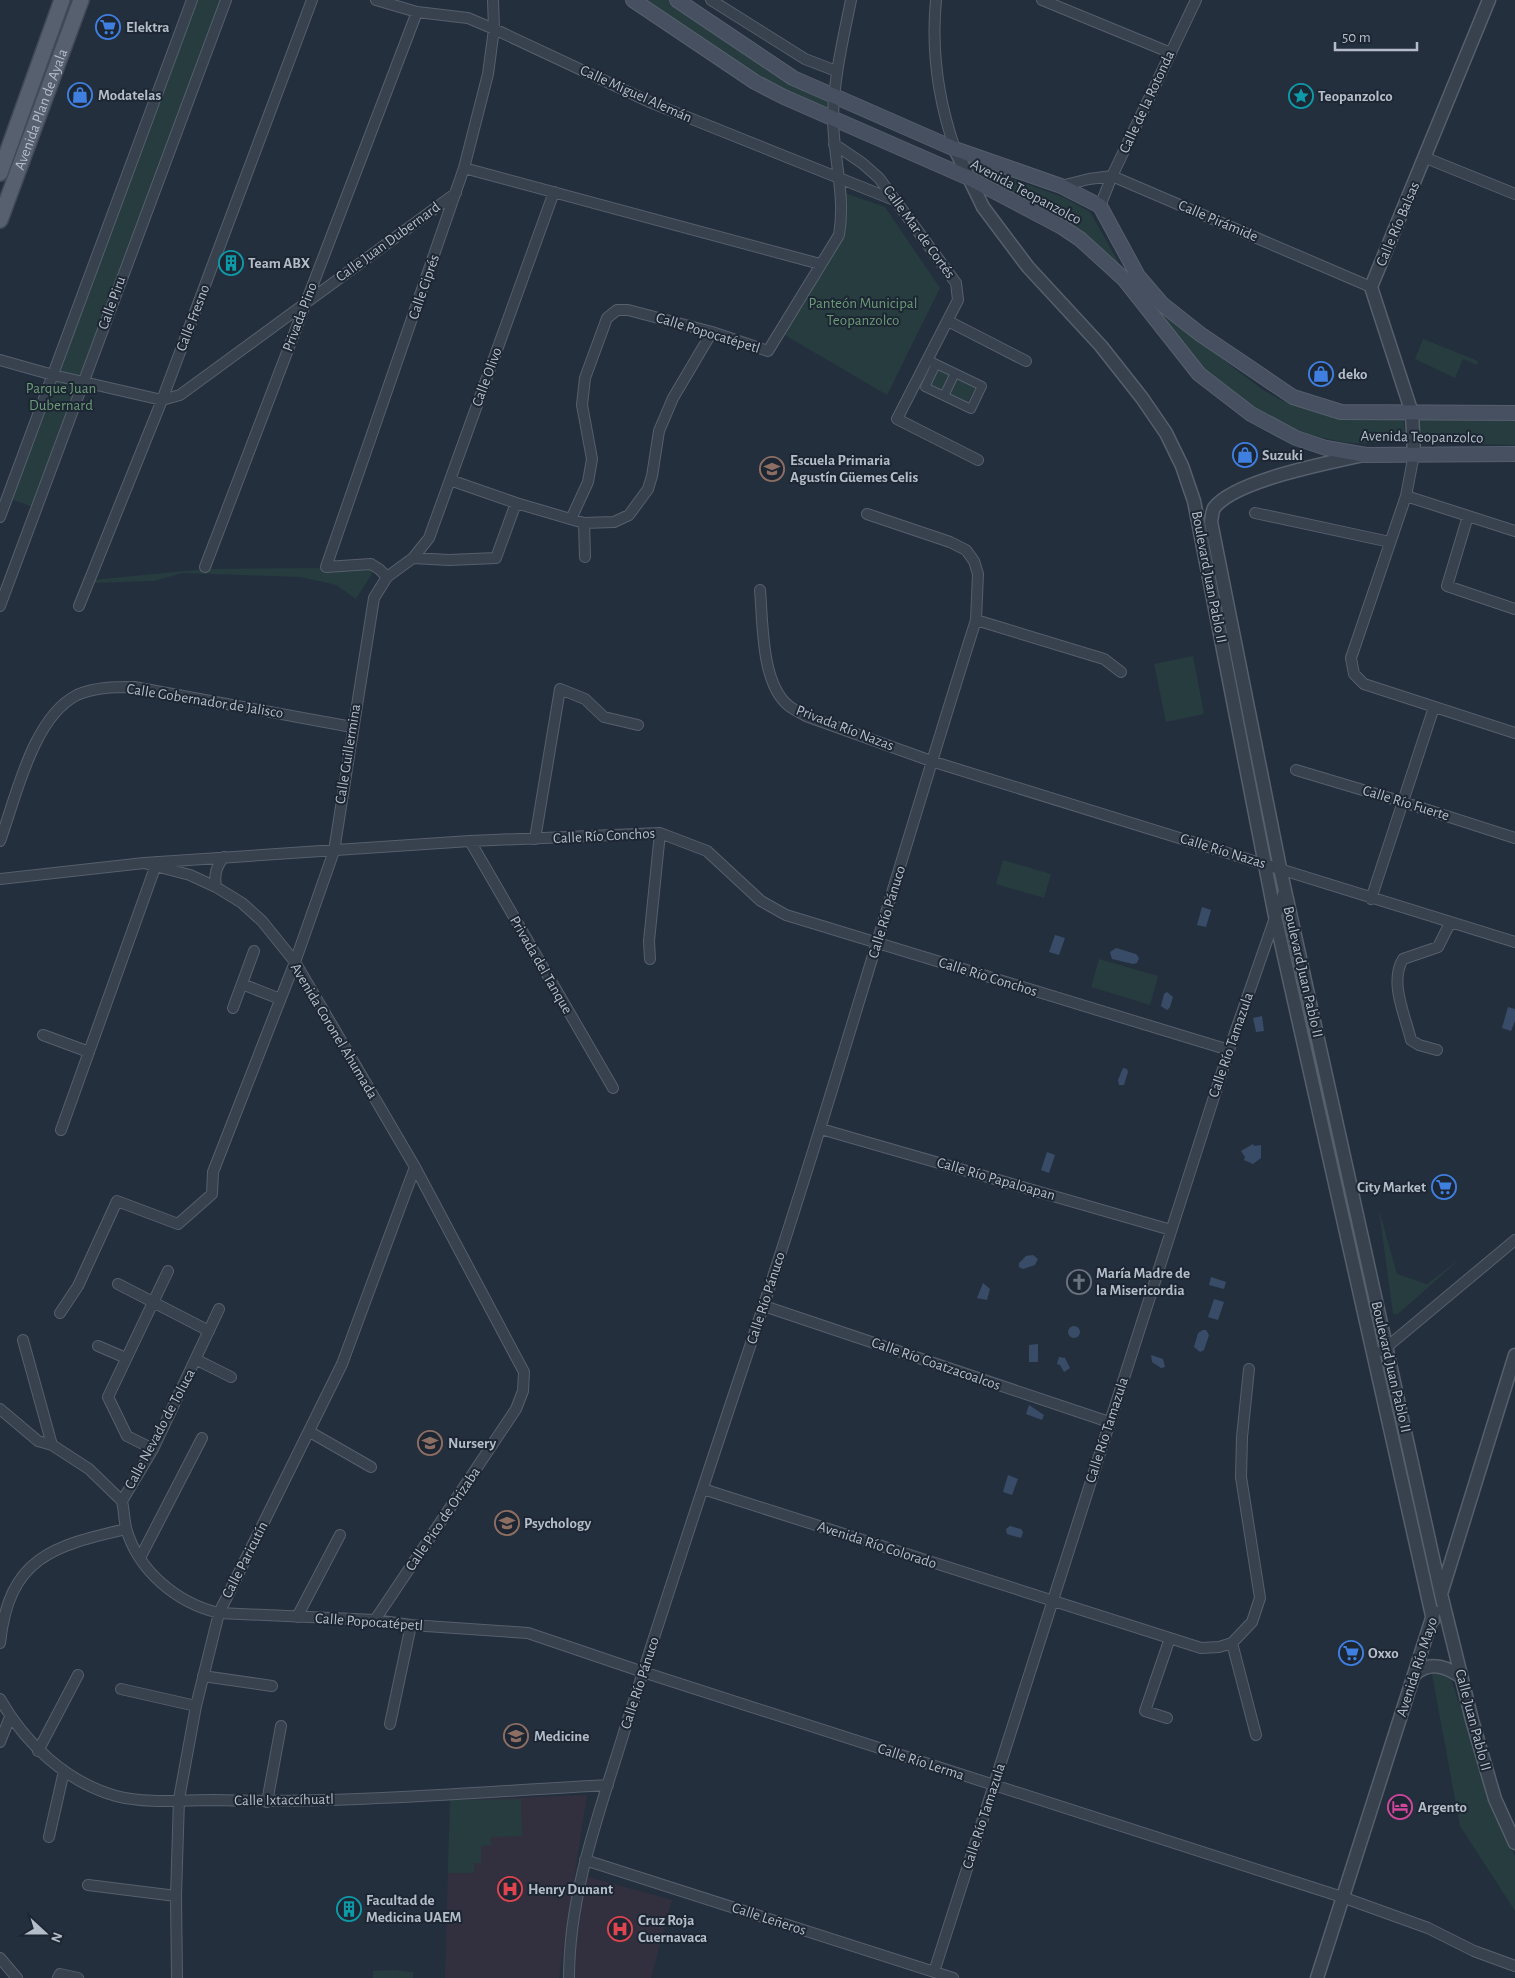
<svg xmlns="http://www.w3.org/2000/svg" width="1515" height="1978" font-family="'Alegreya Sans',sans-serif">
  <rect width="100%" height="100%" fill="#242f3e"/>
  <path fill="#32303f" d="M587,1795l-28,183h-114l5,-178z
    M585,1876l87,24 -21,78h-76l-2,-22z"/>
  <path fill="#263c3f" d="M192,0h34l-190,508 -29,-10z
    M633,0h44l157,97 -1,21 -49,-21z
    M994,172l71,26 25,14 28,49 -3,3 -129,-85 1,-4z
    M845,193l40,14 55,81 -53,107 -104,-61 56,-97 7,-23z
    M1146,301l117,89 18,10 23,8 25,5 74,5 3,18 -3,5c-17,1 -36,3 -53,2 -53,-6 -111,-37 -149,-73 -21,-20 -37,-47 -55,-69z
    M1423,339l55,22 -1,4 -14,-6 -8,19 -40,-19z
    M937,367l13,7 -8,17 -13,-6z
    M956,377l20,9 -9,18 -19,-10z
    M1416,416h99v29l-95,-2z
    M371,566l1,8 -16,25 -20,-14 -35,-8 -119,-4 -28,8 -61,2 -1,-3 114,-11 120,-1z
    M1193,656l11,58 -38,8 -12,-58z
    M1003,860l48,14 -7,24 -48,-14z
    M1099,959l59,17 -8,29 -59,-18z
    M1379,1210l18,64 30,10 34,-26 -63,56h-5z
    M1429,1658l16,3 59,176 11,19v55l-55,-85z
    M521,1799l1,37 -31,1v8l-10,1v17h-7v10h-26l2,-73z
    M394,1970l19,2v6h-40v-7z"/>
  <path fill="#394c67" d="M1202,907l9,3 -5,17 -9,-2z
    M1055,935l10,3 -6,17 -10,-3z
    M1116,948l20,6 3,4 -2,5 -4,1 -21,-5 -2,-7z
    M1167,992l6,5 -3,10 -3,3 -6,-4 3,-12z
    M1508,1007l7,2v12l-4,10 -9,-3z
    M1262,1016l2,15 -8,1 -3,-14z
    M1123,1068l4,1 1,3 -4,13h-5l-1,-5z
    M1253,1144l1,2 7,-1v13l-8,6 -9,-4 1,-3 -4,-6z
    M1047,1152l8,3 -6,18 -8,-3z
    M1033,1255l5,4 -3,6 -12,4 -4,-2v-4l7,-7z
    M1211,1277l15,5 -2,7 -15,-4z
    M983,1283l7,6 -3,11 -10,-2z
    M1214,1299l10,3 -6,18 -10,-3z
    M1068 1332a6 6 0 1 1 12 0a6 6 0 1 1-12 0Z
    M1203,1330h3l3,5 -5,15 -4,2 -6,-5 4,-14z
    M1038,1344v18h-9v-17z
    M1151,1355l12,4 2,8 -4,1 -9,-6z
    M1059,1357l6,1 5,10 -6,4 -4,-7 -3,-1z
    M1029,1405l15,10 -2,5 -16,-6z
    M1008,1475l10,4 -6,16 -9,-3z
    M1010,1526l11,3 2,3 -2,6 -14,-4 -1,-5z"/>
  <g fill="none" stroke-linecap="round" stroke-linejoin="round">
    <defs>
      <path id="pedestrian" d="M928,360l54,26 -11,23 -46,-22 11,-23
        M944,396l11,-23"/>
      <path id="minor" d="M376,0l41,12 51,6 26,11 158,74 242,97
        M711,0l94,59 31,12
        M936,0c-5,52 2,100 19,149
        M1042,0l129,53
        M834,144l28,19 17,15 77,105 2,17 -61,119 81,41
        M1426,158l89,36
        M464,168l356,96
        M1061,186l28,-7 23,-3 259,111
        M1100,206l12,-30 84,-176
        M948,321l78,40
        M0,360l53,15 109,25 18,-5 276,-202
        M1414,454l-8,42 -55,162 3,16 10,10 151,49
        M450,480l66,23 68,20 30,-1 15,-7 19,-26 4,-13 7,-45 14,-33 39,-66
        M1406,496l109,35
        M1255,513l135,29
        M1468,516l-21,70 68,23
        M0,517l192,-517
        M571,519l17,-37 4,-23 -10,-54 3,-27 22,-60 10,-8h11l84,22 56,19 71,-116c7,-39 -6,-79 -6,-118 1,-40 10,-78 18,-117
        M584,523l1,34
        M413,558l36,2 47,-2 20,-55
        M205,567l212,-555
        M387,577l-8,-8 -8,-5 -45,3 138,-399 24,-94 6,-45 -1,-29
        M760,590c3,33 1,94 29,116 5,4 12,7 17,10l125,45 584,181
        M0,606l226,-606
        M79,606l83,-206 150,-400
        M976,620l128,39 17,13
        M1296,770l107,32 112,36
        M535,839l25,-150 25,10 19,18 34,8
        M0,841c16,-44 33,-124 77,-146 18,-8 38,-8 57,-8l218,40
        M470,841l143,247
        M144,863l326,-22 190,-8 47,18 54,50 25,14 443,135
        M0,879l144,-16 46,12 26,12 26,16 20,18 33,41 120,205 109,205 -1,19 -7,18 -141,211
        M216,887c-2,-13 0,-20 8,-30
        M1371,899l63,-192
        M650,959l-1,-18 11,-108
        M242,984l38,15
        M233,1008l21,-57
        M43,1035l46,17
        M1437,1050l-18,-5 -8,-5c-6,-25 -22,-58 -8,-81l35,-12 12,-24
        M821,1129l350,101
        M61,1130l96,-268
        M118,1284l91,47
        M764,1306l345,116
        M219,1309l-66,140 -31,52c2,9 2,18 4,27 12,43 51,75 93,85l156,7 36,5 117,8 115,39 699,225 86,31 46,23 41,15
        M60,1313l18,-27 39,-85 61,23 34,-30 1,-22 82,-210 39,-111 40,-253 13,-21 26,-19 16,-20 125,-346
        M23,1340l29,105
        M98,1346l28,12
        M1382,1351l133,-111
        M197,1360l34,17
        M0,1409l38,32 14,4 37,24 33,32
        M310,1432l61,35
        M153,1449l-26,-13 -19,-39 60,-126
        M703,1489l498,159 18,-1 13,-4 20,-21 8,-24 -19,-121 1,-40 7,-68
        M140,1558l62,-120
        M297,1617l43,-82
        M0,1643c9,-85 52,-97 126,-114
        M1232,1643l24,92
        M203,1676l69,10
        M121,1689l75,17
        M0,1699c25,44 66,83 116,97 31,8 66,4 98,4 130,4 263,-8 394,-15
        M1167,1718l-22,-7 25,-73
        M390,1724l21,-99
        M0,1742l10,-25
        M38,1751l40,-76
        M267,1802l14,-76
        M49,1837l15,-66
        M585,1860l368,118
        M88,1885l88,11
        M0,1958l17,20
        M934,1972l295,-922 56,-161
        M58,1978l2,-4 18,4
        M177,1978l-1,-82 3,-97 17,-93 23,-93 123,-249 73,-197
        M569,1978c0,-86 31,-167 56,-249 37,-118 76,-236 115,-353 85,-250 156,-504 236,-756l2,-46 -4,-13 -8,-11 -16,-8 -83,-28"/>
      <path id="tertiary" d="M955,149l28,58 45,60 73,79 41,52 24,35 16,33 12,35 81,415 158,704
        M1414,454l-2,-41 -41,-126 118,-287
        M1363,455c-34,8 -128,25 -149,53 -2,4 -2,9 -3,14l69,346 161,726 31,126 23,79 20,44
        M1442,1591l73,-236
        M1415,1674c15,-13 31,-8 46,3
        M1317,1978l117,-366"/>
      <path id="secondary" d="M633,0l122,82 29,15 185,81 93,49 18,12 44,40 75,95 52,40 45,24 30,10 40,7 149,-1
        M677,0l116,78 162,71 106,37 39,20 38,70 24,28 38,30 93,63 48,15 174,1"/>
      <g id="primary">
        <path d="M0,173l62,-173"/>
        <path id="s1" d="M0,220l81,-220"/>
      </g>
    </defs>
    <use href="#pedestrian" stroke="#565f6c" stroke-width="10"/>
    <use href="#minor" stroke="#565f6c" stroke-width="12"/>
    <use href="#tertiary" stroke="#565f6c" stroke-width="15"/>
    <use href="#secondary" stroke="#565f6c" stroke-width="16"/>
    <use href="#primary" stroke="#414a57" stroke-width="18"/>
    <use href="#pedestrian" stroke="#38414e" stroke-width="8"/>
    <use href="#minor" stroke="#38414e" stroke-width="10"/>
    <use href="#tertiary" stroke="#38414e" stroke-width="12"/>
    <use href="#secondary" stroke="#465061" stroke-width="14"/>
    <use href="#primary" stroke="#56606e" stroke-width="15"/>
  </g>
  <defs>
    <symbol id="supermarket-ring" viewBox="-11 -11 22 22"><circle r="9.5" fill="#1d2633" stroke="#3f7fe0" stroke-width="1.5"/><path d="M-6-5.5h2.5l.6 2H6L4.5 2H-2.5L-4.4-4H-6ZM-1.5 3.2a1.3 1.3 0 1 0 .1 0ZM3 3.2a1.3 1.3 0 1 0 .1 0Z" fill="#3f7fe0"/></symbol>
    <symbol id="shop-ring" viewBox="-11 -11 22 22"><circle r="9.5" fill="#1d2633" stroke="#3f7fe0" stroke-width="1.5"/><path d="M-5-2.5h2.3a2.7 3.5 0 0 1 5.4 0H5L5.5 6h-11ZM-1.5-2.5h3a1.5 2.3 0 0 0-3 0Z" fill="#3f7fe0"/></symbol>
    <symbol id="sight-ring" viewBox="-11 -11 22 22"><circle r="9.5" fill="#1d2633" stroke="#0f9aa8" stroke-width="1.5"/><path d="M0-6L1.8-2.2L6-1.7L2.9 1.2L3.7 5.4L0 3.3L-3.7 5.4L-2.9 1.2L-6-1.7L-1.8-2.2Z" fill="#0f9aa8"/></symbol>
    <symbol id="building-ring" viewBox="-11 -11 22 22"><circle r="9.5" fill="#1d2633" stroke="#0f9aa8" stroke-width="1.5"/><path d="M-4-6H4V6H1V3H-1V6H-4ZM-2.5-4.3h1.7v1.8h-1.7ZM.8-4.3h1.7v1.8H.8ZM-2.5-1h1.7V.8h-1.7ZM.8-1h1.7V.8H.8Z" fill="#0f9aa8"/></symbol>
    <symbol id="school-ring" viewBox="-11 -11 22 22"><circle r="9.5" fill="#1d2633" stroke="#8d6e63" stroke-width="1.5"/><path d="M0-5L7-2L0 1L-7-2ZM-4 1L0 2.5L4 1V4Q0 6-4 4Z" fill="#8d6e63"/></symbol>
    <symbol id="church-ring" viewBox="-11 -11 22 22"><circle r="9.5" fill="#1d2633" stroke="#6b7280" stroke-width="1.5"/><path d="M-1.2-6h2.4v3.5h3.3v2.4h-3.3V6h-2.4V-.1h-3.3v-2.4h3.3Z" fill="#6b7280"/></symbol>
    <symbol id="university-ring" viewBox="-11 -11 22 22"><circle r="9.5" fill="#1d2633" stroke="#8d6e63" stroke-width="1.5"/><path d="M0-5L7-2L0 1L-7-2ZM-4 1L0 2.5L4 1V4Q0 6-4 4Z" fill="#8d6e63"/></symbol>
    <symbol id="hotel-ring" viewBox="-11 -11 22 22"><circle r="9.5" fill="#1d2633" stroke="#d1479c" stroke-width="1.5"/><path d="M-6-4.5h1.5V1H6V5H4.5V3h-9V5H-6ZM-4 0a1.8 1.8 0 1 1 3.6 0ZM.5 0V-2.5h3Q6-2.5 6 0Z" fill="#d1479c"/></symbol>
    <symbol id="hospital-ring" viewBox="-11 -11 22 22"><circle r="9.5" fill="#1d2633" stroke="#e0444e" stroke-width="1.5"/><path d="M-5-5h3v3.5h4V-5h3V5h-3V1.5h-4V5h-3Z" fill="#e0444e"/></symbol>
  </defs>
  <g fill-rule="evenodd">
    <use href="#supermarket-ring" x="94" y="13" width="28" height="28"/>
    <use href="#shop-ring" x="66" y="81" width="28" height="28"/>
    <use href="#sight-ring" x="1287" y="82" width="28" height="28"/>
    <use href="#building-ring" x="217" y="249" width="28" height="28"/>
    <use href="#shop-ring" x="1307" y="360" width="28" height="28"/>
    <use href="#shop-ring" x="1231" y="441" width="28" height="28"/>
    <use href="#school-ring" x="758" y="455" width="28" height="28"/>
    <use href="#supermarket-ring" x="1430" y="1173" width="28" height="28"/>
    <use href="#church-ring" x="1065" y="1268" width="28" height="28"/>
    <use href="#university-ring" x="416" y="1429" width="28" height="28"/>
    <use href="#university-ring" x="493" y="1509" width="28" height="28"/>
    <use href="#supermarket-ring" x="1337" y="1639" width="28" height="28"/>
    <use href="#university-ring" x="502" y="1722" width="28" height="28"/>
    <use href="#hotel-ring" x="1386" y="1793" width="28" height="28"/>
    <use href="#hospital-ring" x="496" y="1875" width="28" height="28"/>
    <use href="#building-ring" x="335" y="1895" width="28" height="28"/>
    <use href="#hospital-ring" x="606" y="1915" width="28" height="28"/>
  </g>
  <g text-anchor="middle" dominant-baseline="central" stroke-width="4" stroke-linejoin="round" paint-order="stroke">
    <g font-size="15" font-weight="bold" fill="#b4bcc9" stroke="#1d2633" text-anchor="start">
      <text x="126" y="27">Elektra</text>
      <text x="98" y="95">Modatelas</text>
      <text x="1318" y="96">Teopanzolco</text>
      <text x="248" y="263">Team ABX</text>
      <text x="1338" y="374">deko</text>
      <text x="1262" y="455">Suzuki</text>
      <text x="790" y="460">Escuela Primaria<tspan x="790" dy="17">Agustín Güemes Celis</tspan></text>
      <text x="1426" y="1187" text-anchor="end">City Market</text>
      <text x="1096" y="1273">María Madre de<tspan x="1096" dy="17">la Misericordia</tspan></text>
      <text x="448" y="1443">Nursery</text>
      <text x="524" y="1523">Psychology</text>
      <text x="1368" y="1653">Oxxo</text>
      <text x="534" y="1736">Medicine</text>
      <text x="1418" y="1807">Argento</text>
      <text x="528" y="1889">Henry Dunant</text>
      <text x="366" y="1900">Facultad de<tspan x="366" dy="17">Medicina UAEM</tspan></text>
      <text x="638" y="1920">Cruz Roja<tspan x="638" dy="17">Cuernavaca</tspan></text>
    </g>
    <g font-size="15" fill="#b4bcc9" stroke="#1d2633">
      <text transform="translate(636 94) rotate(24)">Calle Miguel Alemán</text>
      <text transform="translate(1147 102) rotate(-65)">Calle de la Rotonda</text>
      <text stroke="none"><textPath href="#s1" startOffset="118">Avenida Plan de Ayala</textPath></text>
      <text transform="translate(1026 192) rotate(28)">Avenida Teopanzolco</text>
      <text transform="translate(1218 221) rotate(23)">Calle Pirámide</text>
      <text transform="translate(1398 224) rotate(-67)">Calle Río Balsas</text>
      <text transform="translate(919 232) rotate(54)">Calle Mar de Cortés</text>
      <text transform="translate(388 242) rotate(-36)">Calle Juan Dubernard</text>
      <text transform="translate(424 287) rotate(-71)">Calle Ciprés</text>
      <text transform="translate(112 303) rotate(-70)">Calle Piru</text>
      <text transform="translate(300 317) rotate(-69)">Privada Pino</text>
      <text transform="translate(193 318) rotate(-69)">Calle Fresno</text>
      <text transform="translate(708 333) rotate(17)">Calle Popocatépetl</text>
      <text transform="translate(487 377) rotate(-70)">Calle Olivo</text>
      <text transform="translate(1422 437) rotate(1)">Avenida Teopanzolco</text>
      <text transform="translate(1209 577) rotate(79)">Boulevard Juan Pablo II</text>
      <text transform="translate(205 701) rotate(9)">Calle Gobernador de Jalisco</text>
      <text transform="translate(845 728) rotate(21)">Privada Río Nazas</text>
      <text transform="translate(348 754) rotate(-81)">Calle Guillermina</text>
      <text transform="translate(1406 803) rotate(17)">Calle Río Fuerte</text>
      <text transform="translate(604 836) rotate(-3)">Calle Río Conchos</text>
      <text transform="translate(1223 851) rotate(17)">Calle Río Nazas</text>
      <text transform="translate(887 912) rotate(-73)">Calle Río Pánuco</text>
      <text transform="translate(541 965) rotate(60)">Privada del Tanque</text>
      <text transform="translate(1303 972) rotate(77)">Boulevard Juan Pablo II</text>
      <text transform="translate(988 977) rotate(17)">Calle Río Conchos</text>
      <text transform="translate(334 1031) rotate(59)">Avenida Coronel Ahumada</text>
      <text transform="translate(1231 1045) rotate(-71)">Calle Río Tamazula</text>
      <text transform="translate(996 1179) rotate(16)">Calle Río Papaloapan</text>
      <text transform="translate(766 1298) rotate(-72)">Calle Río Pánuco</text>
      <text transform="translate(936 1364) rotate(19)">Calle Río Coatzacoalcos</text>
      <text transform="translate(1391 1367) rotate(77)">Boulevard Juan Pablo II</text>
      <text transform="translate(160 1429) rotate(-62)">Calle Nevado de Toluca</text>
      <text transform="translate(1107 1430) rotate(-72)">Calle Río Tamazula</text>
      <text transform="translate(443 1519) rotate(-56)">Calle Pico de Orizaba</text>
      <text transform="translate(877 1545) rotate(18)">Avenida Río Colorado</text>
      <text transform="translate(245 1560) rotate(-63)">Calle Paricutín</text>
      <text transform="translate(369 1622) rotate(4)">Calle Popocatépetl</text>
      <text transform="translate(1417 1667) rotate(-72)">Avenida Río Mayo</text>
      <text transform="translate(640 1683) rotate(-72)">Calle Río Pánuco</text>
      <text transform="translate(1473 1720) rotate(75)">Calle Juan Pablo II</text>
      <text transform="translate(921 1762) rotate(18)">Calle Río Lerma</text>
      <text transform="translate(284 1800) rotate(-1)">Calle Ixtaccíhuatl</text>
      <text transform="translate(984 1816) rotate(-72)">Calle Río Tamazula</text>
      <text transform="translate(769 1919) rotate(18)">Calle Leñeros</text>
    </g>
    <g font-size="15" fill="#6b9a76" stroke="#1d2633">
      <text x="863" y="303">Panteón Municipal<tspan x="863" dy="17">Teopanzolco</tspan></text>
      <text x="61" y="388">Parque Juan<tspan x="61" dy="17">Dubernard</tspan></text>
    </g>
  </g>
  <g transform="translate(45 1933) rotate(111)" stroke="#1d2633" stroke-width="4" paint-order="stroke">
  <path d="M0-4L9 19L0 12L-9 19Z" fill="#b4bcc9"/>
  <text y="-8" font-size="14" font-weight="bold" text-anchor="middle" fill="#b4bcc9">N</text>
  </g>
  <path d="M1335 42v8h82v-8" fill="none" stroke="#b4bcc9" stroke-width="2.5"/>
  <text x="1342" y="42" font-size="15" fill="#b4bcc9" stroke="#1d2633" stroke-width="4" paint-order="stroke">50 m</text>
</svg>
